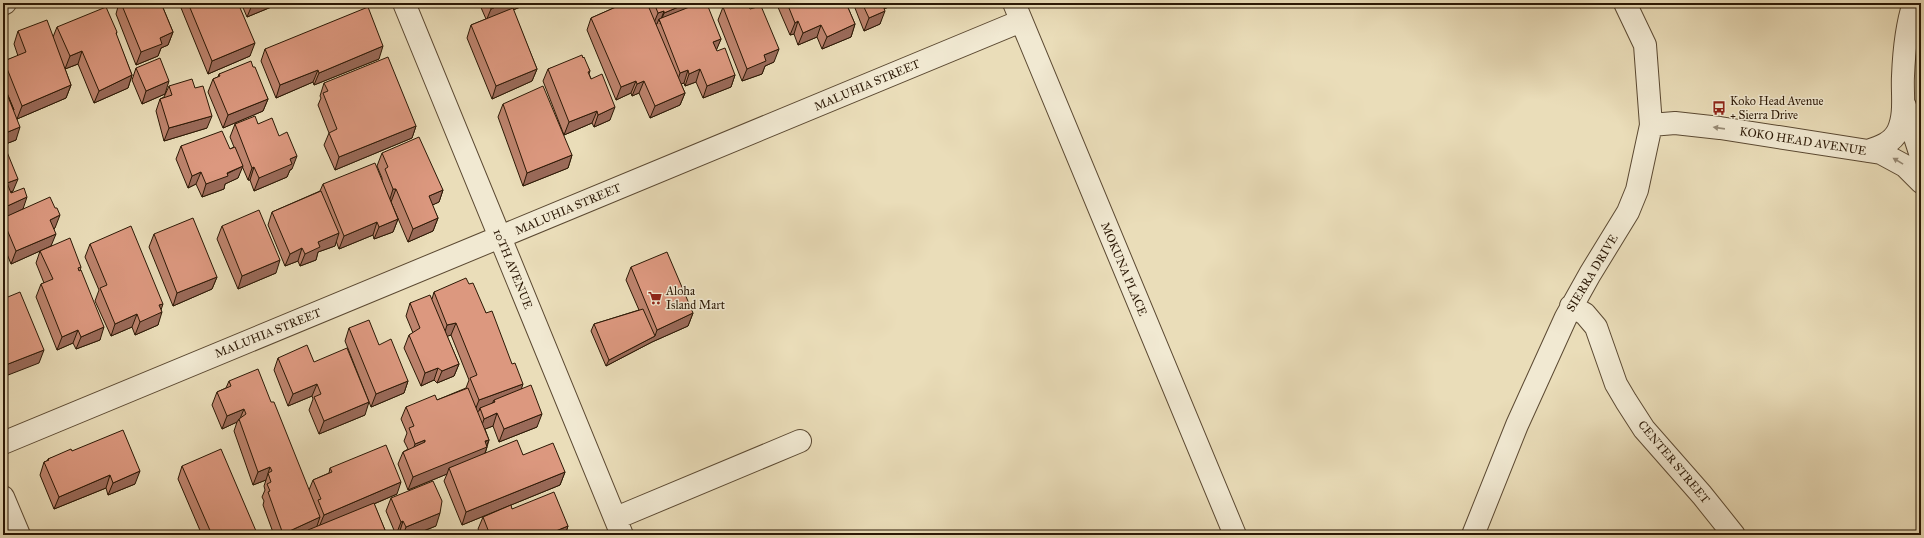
<svg xmlns="http://www.w3.org/2000/svg" width="1924" height="538" font-family="'IM FELL Great Primer',serif">
  <rect width="100%" height="100%" fill="#eaddb9"/>
  <filter id="stains"><feTurbulence type="fractalNoise" baseFrequency=".005" numOctaves="4"/><feColorMatrix values="0 0 0 0 .2 0 0 0 0 .09 0 0 0 0 .02 0 0 0 .5 -.17"/></filter>
  <radialGradient id="worn" r=".72"><stop offset=".6" stop-color="#630" stop-opacity="0"/><stop offset="1" stop-color="#630" stop-opacity=".3"/></radialGradient>
  <g fill="none" stroke-linecap="round" stroke-linejoin="round">
    <defs>
      <path id="minor" d="M404,3l218,532
        M1014,3l221,532
        M3,4l2,-1
        M1905,106l16,50
        M1651,125l24,-2 45,5 161,25 24,13 16,16
        M1868,151c12,-4 24,-8 30,-20 8,-17 4,-37 5,-55 1,-25 3,-49 11,-73
        M1571,306l14,8 11,13 20,57 10,17 18,28 58,66 32,40
        M3,443l1018,-422
        M3,497l16,38
        M616,518l184,-77
        M1473,535l44,-110 49,-108 24,-43 38,-62 9,-22 14,-65 -6,-80 -20,-42"/>
    </defs>
    <use href="#minor" stroke="#5b4932" stroke-width="24"/>
    <use href="#minor" stroke="#f1e9d2" stroke-width="22"/>
  </g>
  <path fill="#bd836d" stroke="#2b1805" d="M119,3h42l12,29 -5,13 -7,3 -3,8 -22,9 -20,-51z
    M179,3h59l12,53 -42,18z
    M241,3h40l-34,14z
    M479,3h51l-17,7 24,59 -5,12 -40,18 -25,-61 4,-13 15,-6z
    M625,3h79l-1,2 18,34 -5,11 19,25 -4,12 -28,11 -7,-16 -11,4 -1,-3 -3,1 4,9 -5,12 -30,13 -11,-25 -7,3 -1,-3 -15,7 -29,-70 4,-12z
    M778,3h68l9,21 -4,13 -29,12 -5,-12 -19,8 -4,-11 -4,1 -13,-30z
    M853,3h45l-14,6 -4,15 -16,7z
    M723,7l51,55 -9,4 -3,8 -20,7 -24,-61z
    M57,27l60,5 -1,3 16,40 -4,13 -34,15 -16,-39 -13,5 6,16 -5,13 -49,21 -1,21 -13,5v-61l11,26 -11,-27v-19l1,-3 14,-5 -4,-12 4,-13 35,6z
    M265,49l114,10 -65,26 -1,-3 -37,16 -15,-37z
    M583,58l7,13 -1,3 21,46 -16,7 -2,-4 -28,12 -21,-54 5,-12z
    M253,67l15,32 -5,12 -40,17 -15,-36 5,-13 5,-2 1,-3z
    M136,68l29,26 -23,10 -10,-24z
    M324,83l92,43 -4,12 -77,32 -11,-25 5,-12 -11,-28 3,-7 -1,-2z
    M169,86l38,42 -43,13 -8,-30 4,-12 4,-2z
    M503,104l69,51 -4,13 -45,18 -25,-69z
    M235,124h23l34,45 -2,1 -3,7 -33,14 -4,-11h-2l-6,-14 -4,12 -13,6 -1,5 -22,8 -6,-13 -8,4 -12,-29 5,-13 49,3 4,-2 -4,-10z
    M3,148l10,43 -2,1 12,17 32,19 -1,1 -3,17 30,21 -1,4 20,69 -24,9 -3,-6 -16,7 -21,-53 5,-13 3,-1 -8,-20 4,-12 -29,13 -8,-20z
    M382,153l61,37 -4,12 -7,3 6,13 -5,13 -25,11 -17,-40 7,17 -5,13 -19,7 -1,-4 -34,14 -3,-8 -1,5 -17,6 -2,8 -16,6 -2,-5 -13,5 -17,-41 4,-13 48,-21 3,-7 59,-4v-2l-5,-12z
    M222,226l54,47 -38,16 -21,-50z
    M154,234l63,43 -5,12 -39,17 -24,-59z
    M90,244l71,66 -3,15 -23,10 -3,-8 -21,9 -16,-35 4,-11 -14,-33z
    M631,267l62,46 -5,13 -36,16 -46,24 -15,-35 3,-7 45,-14 -13,-30z
    M469,284l17,29 35,76 16,38 -38,15 -6,-16 -8,3 4,11 -4,14 38,1 42,17 -5,13 -98,40 -18,-44 3,-7 -39,16 -10,-26 5,-12 5,-3 -4,-8 3,-8 -6,-14 5,-12 31,-7 29,-12 3,-8 -18,-45 -4,1 12,28 -5,12 -17,7 -3,-3 -13,6 -17,-38 5,-13 4,-2 -7,-17 4,-13 22,-4 2,-7z
    M349,328l30,17 29,36 -4,12 -33,14 -26,-66z
    M278,358l36,4 51,53 -46,19 -10,-24 4,-11 -1,-3 -24,10 -14,-36z
    M229,381l80,109 4,-10 16,-7 1,-5 67,26 -23,10 13,31h-80v-2l-4,2h-29l-11,-30 1,-4 -2,-4 3,-7 -1,-4 2,-6 -13,5 -19,-54 3,-9 -15,7 -10,-24 5,-13 9,-4z
    M72,451l63,33 -27,11 -2,-7 -52,21 -14,-34 4,-13 3,-1 1,-2z
    M182,466l73,69h-53l-24,-56z
    M391,498l45,28 -23,9h-14v-1l-3,1 -10,-24z
    M512,509l56,17 -3,9h-84l-3,-6 5,-12z"/>
  <path fill="#9a6a59" stroke="#2b1805" d="M256,3h25l-34,14 5,-12z
    M505,3h25l-44,18 5,-12z
    M688,3h16l-1,2 -43,19 4,-11z
    M879,3h19l-22,9z
    M664,11l-4,11 -1,-3 -2,5 -4,1 5,-12z
    M885,11l-5,13 -16,7 5,-13z
    M798,21l-4,13 -4,1 5,-12z
    M855,24l-4,13 -29,12 5,-12z
    M821,25l-4,12 -19,8 5,-12z
    M173,32l-5,13 -7,3 -3,8 -22,9 5,-13 19,-14z
    M721,39l-5,12 -3,-9z
    M255,43l-5,13 -42,18 4,-13z
    M383,46l-4,13 -65,26 5,-12z
    M779,49l-5,13 -9,4 -3,8 -20,7 5,-12 17,-14z
    M82,51l-4,13 -13,5 5,-13z
    M537,69l-5,12 -40,18 4,-13z
    M700,69l-4,13 -11,4 4,-12z
    M318,70l-5,12 -37,16 4,-13z
    M688,70l-4,13 -8,3 4,-13z
    M132,75l-4,13 -34,15 5,-12z
    M735,75l-4,12 -28,11 4,-12z
    M169,81l-4,13 -23,10 4,-13z
    M636,81l-5,12 -15,7 5,-13z
    M644,81l-5,12 -7,3 5,-12z
    M71,85l-5,13 -49,21 5,-13z
    M685,93l-5,12 -30,13 5,-12z
    M268,99l-5,12 -40,17 5,-13z
    M615,107l-5,13 -16,7 4,-12z
    M597,111l-5,12 -28,12 5,-13z
    M212,116l-5,12 -43,13 5,-13z
    M416,126l-4,12 -77,32 4,-13z
    M20,127l-4,13 -13,5v-11z
    M572,155l-4,13 -45,18 4,-13z
    M297,156l-5,13 -2,1 -3,7 -33,14 5,-13 31,-19z
    M243,166l-5,12 -13,6 -1,5 -22,8 4,-13z
    M254,167l-4,13h-2l4,-12z
    M201,172l-5,12 -8,4 4,-12z
    M18,179l-5,12 -10,4 4,-12z
    M393,189h3l-5,13h-2z
    M443,190l-4,12 -15,7 5,-13z
    M27,197l-4,12 -20,10v-11z
    M60,215l-5,13 -10,5 5,-13z
    M438,218l-5,13 -25,11 5,-13z
    M398,219l-5,13 -19,7 5,-12z
    M377,222l-4,13 -34,14 5,-13z
    M339,233l-4,13 -17,6 -2,8 -16,6 5,-12 13,-12z
    M56,234l-5,12 -40,18 5,-13z
    M302,248l-4,13 -13,5 5,-12z
    M280,260l-4,13 -38,16 4,-13z
    M217,277l-5,12 -39,17 4,-13z
    M163,304l-3,9 2,-1 -4,13 -23,10 5,-13 19,-17z
    M693,313l-5,13 -36,16 -46,24 3,-6 46,-24 2,-6z
    M137,314l-5,13 -21,9 4,-12z
    M456,323l-5,12 -8,3 4,-13z
    M104,327l-4,13 -24,9 5,-12z
    M78,330l-5,13 -16,7 5,-13z
    M44,350l-5,13 -36,14v-11z
    M459,364l-5,12 -17,7 5,-12z
    M438,368l-4,12 -13,6 4,-13z
    M408,381l-4,12 -33,14 5,-13z
    M317,384l-5,12 -24,10 5,-12z
    M523,384l-4,12 -24,6 -1,-2 -3,6 -11,2 -1,3 -5,2 5,-13z
    M369,402l-4,13 -46,19 5,-13z
    M244,409l-5,12v-2l-2,3 -15,7 5,-13z
    M497,413l-4,13 -13,5 4,-12z
    M542,414l-5,13 -38,15 5,-13z
    M425,440l-5,13 -9,3 4,-12z
    M489,440l-3,7h1l-4,12 -34,9 -2,6 -39,16 5,-13z
    M270,467l-4,13 -13,5 5,-13z
    M140,471l-5,13 -27,11 5,-12z
    M565,472l-5,13 -98,40 4,-13z
    M110,475l-4,13 -52,21 5,-12z
    M401,482l-4,12 -78,33 5,-12z
    M440,513l-4,13 -23,9h-10l3,-8z
    M320,517l-4,12 -8,1v3l-5,2h-20v-1z
    M403,521l-4,13 -3,1 5,-13z
    M568,526l-3,9h-19z
    M256,531l-1,4h-5l1,-2z"/>
  <path fill="#dc987f" stroke="#2b1805" d="M121,3h40l12,29 -13,6 2,6 -21,8z
    M188,3h50l17,40 -43,18z
    M489,3h16l-14,6z
    M625,3h22l38,90 -30,13 -11,-25 -7,3 -1,-3 -15,6 -30,-69z
    M654,3h34l-24,10v-2l-6,2z
    M733,3h14l3,6 11,-3 18,43 -15,6 2,6 -19,8 -24,-62z
    M787,3h59l9,21 -28,13 -6,-12 -18,8 -5,-12 -3,2z
    M862,3h20l3,8 -16,7z
    M697,4l1,3 9,-3 14,35 -8,3 4,9 8,-3 10,27 -28,11 -7,-17 -11,5 -1,-4 -8,3 -21,-54z
    M106,7l11,25 -1,1 16,42 -33,16 -17,-40 -12,5 -13,-29z
    M368,7l15,39 -64,27 -1,-3 -38,15 -15,-36z
    M513,8l24,61 -41,17 -25,-61z
    M47,20l24,65 -49,21 -18,-45 22,-9 -8,-21z
    M582,55l1,3 1,-1 6,14 -2,1 3,7 11,-5 13,33 -17,8 -1,-4 -28,11 -21,-53z
    M388,57l28,69 -77,31 -10,-24 8,-4 -14,-36 5,-2 -4,-8z
    M160,58l9,23 -23,10 -10,-23z
    M251,61l2,6h2l13,32 -40,16 -15,-36 7,-3 -1,-2z
    M192,79l3,9 8,-2 9,30 -43,12 -9,-29 12,-4 -3,-9z
    M3,84l17,43 -17,7z
    M543,86l29,69 -45,18 -24,-69z
    M255,116l3,8 14,-6 7,18 8,-4 10,24 -7,3 2,5 -33,14 -5,-11 -2,1 -17,-44z
    M222,131l8,18 5,-2 8,19 -16,7 1,3 -22,8 -5,-12 -9,4 -11,-30z
    M419,137l24,53 -14,6 9,22 -25,11 -17,-40h-3l-8,-20 3,-2 -6,-14z
    M5,147l13,32 -11,4 4,10 13,-5 3,9 -24,11v-60z
    M375,163l23,56 -19,8 -2,-5 -33,14 -21,-52z
    M321,191l18,42 -21,9 2,5 -15,7 -3,-6 -12,6 -18,-42z
    M50,197l5,11h2l3,7 -10,5 6,14 -40,17 -13,-31v-2z
    M259,210l21,50 -38,16 -20,-50z
    M193,218l24,59 -40,16 -23,-59z
    M131,226l32,78 -4,1 3,7 -22,10 -3,-8 -22,10 -15,-36 7,-3 -17,-41z
    M70,238l11,29 -3,1 1,3 2,-1 23,57 -23,10 -3,-7 -16,7 -21,-53 12,-5 -13,-28z
    M667,252l26,61 -36,17 -26,-63z
    M466,278l3,6 4,-1 13,30 6,-2 20,53 3,-1 8,21 -44,16 -9,-22 7,-3 -21,-52 -9,2 -13,-33z
    M20,292l24,58 -41,16v-67z
    M430,295l29,69 -17,7 -4,-3 -13,5 -16,-38 11,-7 -10,-25z
    M643,309l12,27 -46,24 -15,-36z
    M369,320l10,25 12,-6 17,42 -32,13 -27,-66z
    M307,345l7,17 33,-14 22,54 -45,19 -10,-24 7,-3 -4,-10 -24,10 -15,-36z
    M258,369l13,33h3l46,115 -37,17 -15,-42 2,-1 -3,-7 4,-2 -3,-9 4,-2 -2,-4 -12,5 -19,-53 7,-5 -2,-5 -17,7 -10,-24 14,-6 -2,-5z
    M531,385l11,29 -38,15 -7,-16 -13,6 -4,-11 15,-6 -1,-2z
    M468,388l21,52 -4,1 2,6 -74,30 -10,-25 22,-10v-2l-10,4 -6,-16 5,-2 -8,-19 29,-12 2,5z
    M123,430l17,41 -27,12 -3,-8 -51,22 -15,-35 5,-2 -1,-1 23,-10 1,2z
    M517,440l6,15 30,-12 12,29 -99,40 -17,-44z
    M386,445l15,37 -77,33 -6,-15 3,-1 -8,-19 19,-8 -2,-4z
    M221,449l35,82 -5,2v2h-39l-30,-69z
    M433,481l9,20 -2,12 -34,14 -3,-6 -2,1 -10,-24z
    M554,492l14,34 -22,9h-56l-7,-18 28,-12 1,4z
    M374,503l13,32h-77l-2,-5z
    M432,531l2,4h-13z
    M582,532l2,3h-8z"/>
  <defs><path id="oneway-solid" d="M-6-.8H1V-3.2L6.5 0L1 3.2V.8H-6Z"/></defs>
  <g fill="#988b76">
    <use href="#oneway-solid" transform="translate(1719 128) rotate(-172)"/>
    <use href="#oneway-solid" transform="translate(1898 161) rotate(-149)"/>
  </g>
  <defs>
    <symbol id="bus-bare" viewBox="-9 -9 18 18"><path d="M-5-6H5V4H4V6H2V4H-2V6H-4V4H-5ZM-3.5-4V0h7V-4ZM-3.5 1.2v1.5H-2V1.2ZM2 1.2v1.5H3.5V1.2Z" fill="#8f2418" stroke="#f1e9d2" stroke-width="2.5" paint-order="stroke"/></symbol>
    <symbol id="supermarket-bare" viewBox="-9 -9 18 18"><path d="M-6-5.5h2.5l.6 2H6L4.5 2H-2.5L-4.4-4H-6ZM-1.5 3.2a1.3 1.3 0 1 0 .1 0ZM3 3.2a1.3 1.3 0 1 0 .1 0Z" fill="#8f2418" stroke="#f1e9d2" stroke-width="2.5" paint-order="stroke"/></symbol>
  </defs>
  <g fill-rule="evenodd">
    <use href="#bus-bare" x="1709" y="98" width="20" height="20"/>
    <use href="#supermarket-bare" x="645" y="288" width="20" height="20"/>
  </g>
  <g text-anchor="middle" dominant-baseline="central" stroke-width="3" stroke-linejoin="round" paint-order="stroke">
    <g font-size="12" fill="#2b1805" stroke="#f1e9d2">
      <text transform="translate(867 85) rotate(-23)">MALUHIA STREET</text>
      <text transform="translate(1803 141) rotate(9)">KOKO HEAD AVENUE</text>
      <text transform="translate(568 209) rotate(-23)">MALUHIA STREET</text>
      <text transform="translate(513 269) rotate(68)">10TH AVENUE</text>
      <text transform="translate(1124 269) rotate(67)">MOKUNA PLACE</text>
      <text transform="translate(1592 273) rotate(-59)">SIERRA DRIVE</text>
      <text transform="translate(268 333) rotate(-22)">MALUHIA STREET</text>
      <text transform="translate(1674 462) rotate(50)">CENTER STREET</text>
    </g>
    <g font-size="12" fill="#2b1805" stroke="#f1e9d2" text-anchor="start">
      <text x="1730" y="101">Koko Head Avenue<tspan x="1730" dy="14">+ Sierra Drive</tspan></text>
      <text x="666" y="291">Aloha<tspan x="666" dy="14">Island Mart</tspan></text>
    </g>
  </g>
  <rect width="1924" height="538" fill="none" stroke="#eaddb9" stroke-width="16"/>
  <rect x="4" y="4" width="1916" height="530" fill="none" stroke="#2b1805" stroke-width="2"/>
  <rect x="8" y="8" width="1908" height="522" fill="none" stroke="#2b1805"/>
  <rect width="100%" height="100%" filter="url(#stains)"/>
  <rect width="100%" height="100%" fill="url(#worn)"/>
</svg>
